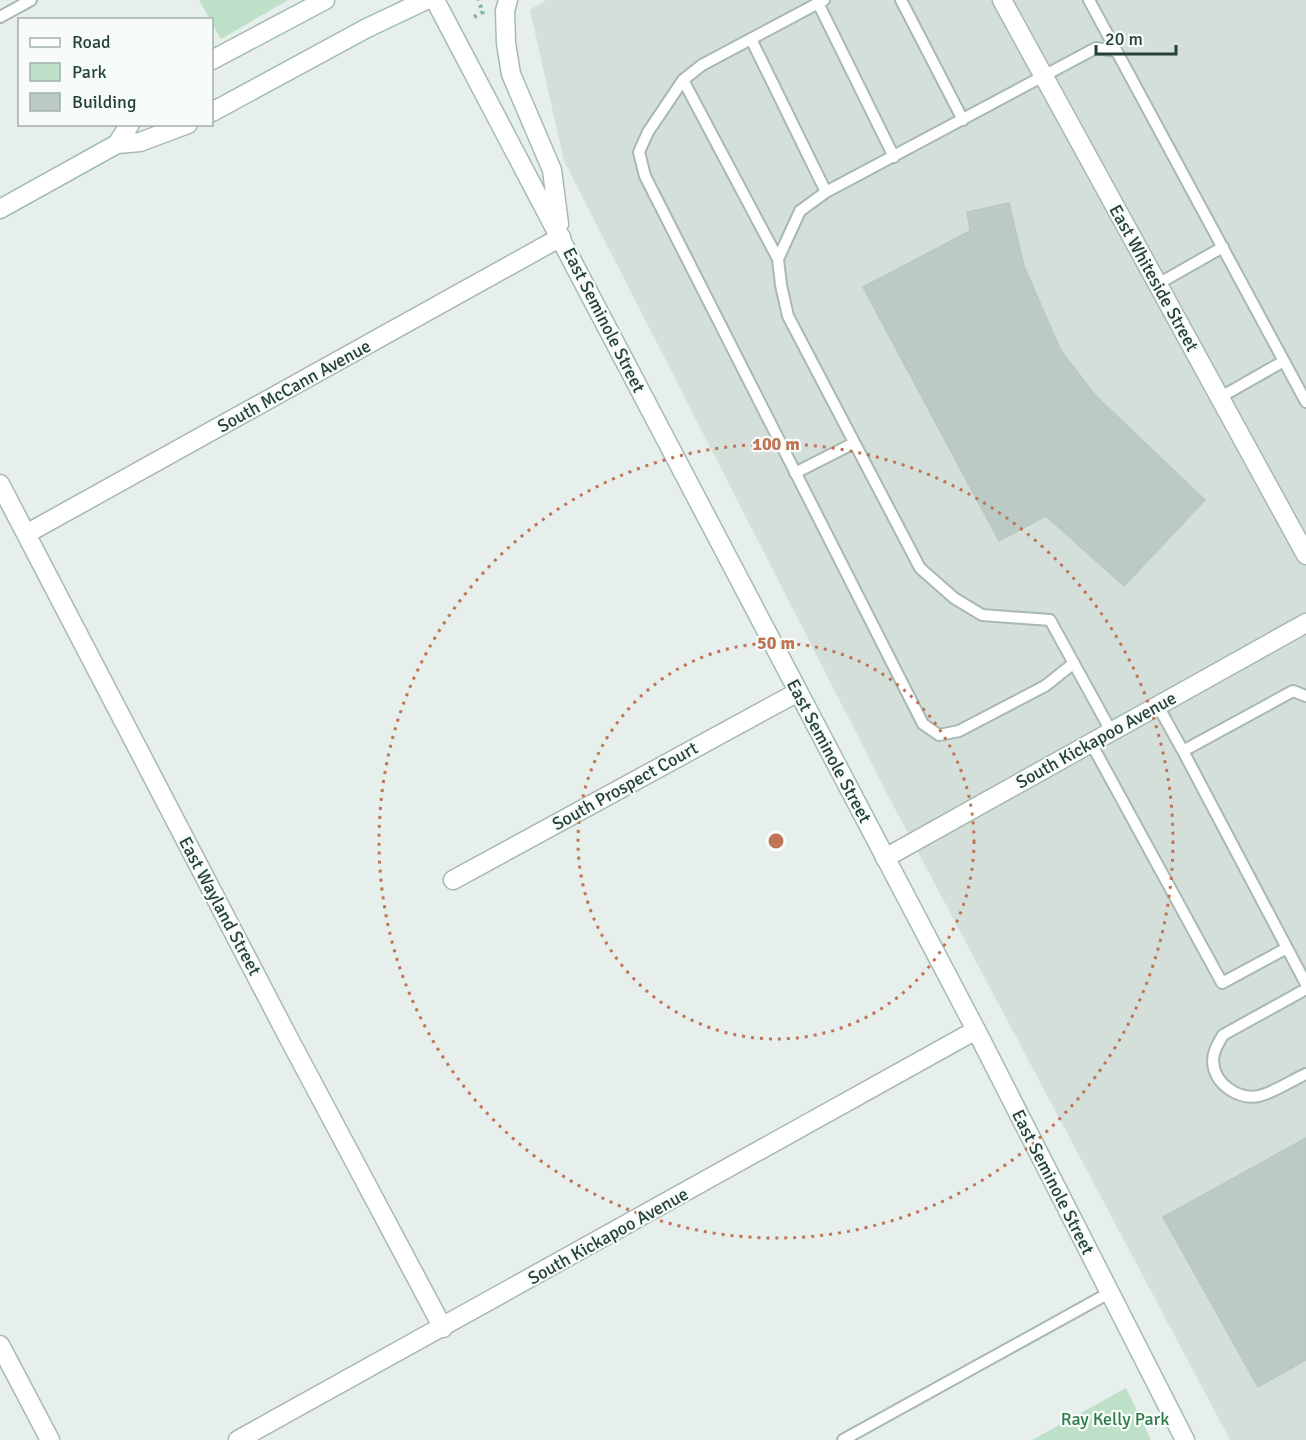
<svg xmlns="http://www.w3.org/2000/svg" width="1306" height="1440" font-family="Signika,sans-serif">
  <rect width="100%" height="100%" fill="#e6efeb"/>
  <path fill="#d4dfda" d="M546,0h760v1440h-76l-336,-633 -330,-646 -34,-151z"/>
  <path fill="#bfe0c8" d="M199,0h89l-67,39z
    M1126,1388l25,52h-119z"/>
  <path fill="#bbcac4" stroke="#b8c9c2" stroke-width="1.5" d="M1009,203l15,63 37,85 35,45 109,104 -81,86 -78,-70 -47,25 -136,-254 107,-56 -3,-19z
    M1306,1138v222l-48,27 -95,-170z"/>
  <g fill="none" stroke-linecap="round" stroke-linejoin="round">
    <defs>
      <path id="lane" d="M824,0l-122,65 -19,15 -35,52 -9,20 6,24 278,548 16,11 20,-4 86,-45 29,-23
        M901,0l62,120
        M1089,0l217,402
        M818,3l76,154
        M0,17l31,-17
        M751,39l75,153
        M683,80l95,179
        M1158,284l65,-37
        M1219,398l65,-37
        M795,473l59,-30
        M1306,696l-13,-5 -110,60 123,233
        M1158,706l25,45
        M1111,731l-61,-111 -68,-5 -28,-17 -34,-30 -132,-252 -7,-31 -3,-26 22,-48 26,-19 270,-144 20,3
        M1091,743l131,240 65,-35
        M1306,989l-83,46c-5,9 -10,16 -10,26 1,23 25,39 46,35 16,-4 33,-16 47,-22
        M843,1440l266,-147"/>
      <path id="street" d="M1002,0l304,555
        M0,484l286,549 157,295
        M26,534l535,-297
        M885,858l421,-235
        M453,880l345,-188
        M0,1345l50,95
        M238,1440l738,-410"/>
      <path id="secondary" d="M435,0l541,1030 209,410
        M508,0l-3,11 1,32 5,31 41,96 7,54
        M212,60l113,-60
        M212,112l155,-84 59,-28
        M117,144l13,-20
        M0,209l117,-65 23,-2 48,-18"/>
    </defs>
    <use href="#lane" stroke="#a8b8b2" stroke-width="14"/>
    <use href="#street" stroke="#a8b8b2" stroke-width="21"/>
    <use href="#secondary" stroke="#a4bbb3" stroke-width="21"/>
    <path stroke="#86b3a5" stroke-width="4" stroke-dasharray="3 4.5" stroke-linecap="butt" d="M474,17l9,-5 -5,-12"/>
    <use href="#lane" stroke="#fff" stroke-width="10"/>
    <use href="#street" stroke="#fff" stroke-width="18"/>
    <use href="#secondary" stroke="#fff" stroke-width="18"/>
  </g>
  <g fill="none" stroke="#c07456" stroke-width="3" stroke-dasharray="3 6">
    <circle cx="776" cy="841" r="198"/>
    <circle cx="776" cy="841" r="397"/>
  </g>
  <g text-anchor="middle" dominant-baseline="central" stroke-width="4.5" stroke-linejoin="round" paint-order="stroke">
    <g font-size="18" fill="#24423a" stroke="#f7fbf9">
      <text transform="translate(1154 278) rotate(61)">East Whiteside Street</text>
      <text transform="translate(604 320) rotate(63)">East Seminole Street</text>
      <text transform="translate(294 386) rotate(-29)">South McCann Avenue</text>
      <text transform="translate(1096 740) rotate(-29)">South Kickapoo Avenue</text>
      <text transform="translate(829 751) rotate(62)">East Seminole Street</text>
      <text transform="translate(625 786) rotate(-29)">South Prospect Court</text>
      <text transform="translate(220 906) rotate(62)">East Wayland Street</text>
      <text transform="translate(1053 1182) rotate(63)">East Seminole Street</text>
      <text transform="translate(608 1236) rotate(-29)">South Kickapoo Avenue</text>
    </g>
    <g font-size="18" fill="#2d7a4b" stroke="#f7fbf9">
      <text x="1115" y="1419">Ray Kelly Park</text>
    </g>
  </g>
  <circle cx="776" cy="841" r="9" fill="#c07456" stroke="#f7fbf9" stroke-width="3"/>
  <g font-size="18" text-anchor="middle" font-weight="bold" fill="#c07456" stroke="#f7fbf9" stroke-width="4.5" stroke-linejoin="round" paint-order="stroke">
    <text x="776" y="450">100 m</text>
    <text x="776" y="649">50 m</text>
  </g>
  <rect x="18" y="18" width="195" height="108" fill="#f7fbf9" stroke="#a3b1ad" stroke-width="1.5"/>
  <rect x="30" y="38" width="30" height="9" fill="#ffffff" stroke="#a3b1ad" stroke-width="1.5"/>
  <text x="72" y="48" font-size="18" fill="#24423a">Road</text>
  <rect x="30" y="63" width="30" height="18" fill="#bfe0c8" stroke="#a3b1ad" stroke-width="1.5"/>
  <text x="72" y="78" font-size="18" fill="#24423a">Park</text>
  <rect x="30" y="93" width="30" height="18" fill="#bbcac4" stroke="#a3b1ad" stroke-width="1.5"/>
  <text x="72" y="108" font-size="18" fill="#24423a">Building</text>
  <path d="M1096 45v9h80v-9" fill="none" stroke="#24423a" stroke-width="3"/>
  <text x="1105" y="45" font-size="18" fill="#24423a" stroke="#f7fbf9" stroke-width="4.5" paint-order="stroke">20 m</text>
</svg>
